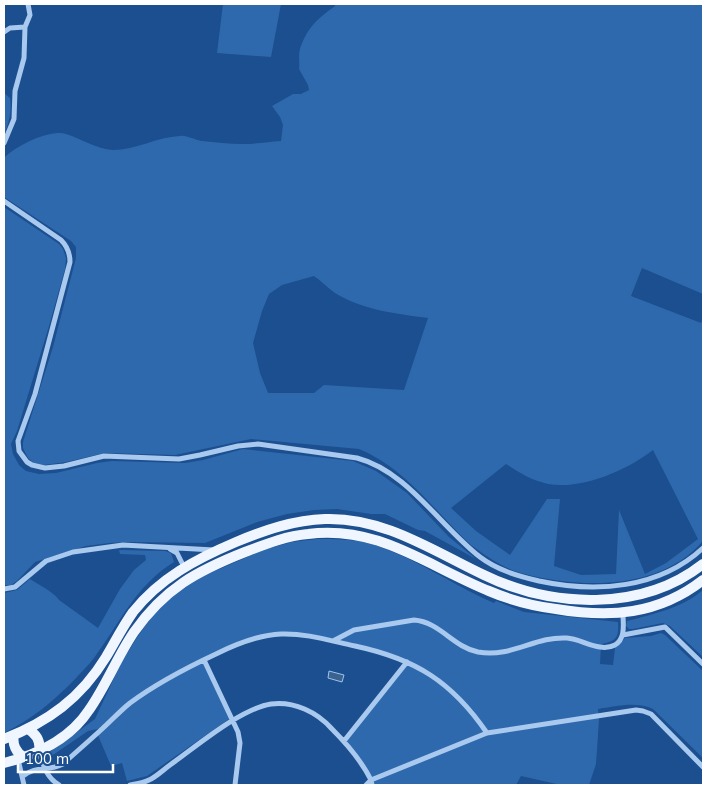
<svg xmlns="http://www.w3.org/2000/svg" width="707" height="789" font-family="Mulish,sans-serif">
  <rect width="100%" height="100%" fill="#1b4f8f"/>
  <path fill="#2e69ad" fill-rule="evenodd" d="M223,4h58l-10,53 -54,-4z
    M334,4h369v290l-61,-26 -11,28 70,27 2,-4v222c-43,50 -123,48 -182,32 -18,-5 -35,-17 -50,-28 -8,-7 -16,-16 -24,-24 -26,-28 -52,-57 -88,-72l-108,-10 -76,16 -70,-2 -39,9 -22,3 -10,-2 -6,-5 -5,-10v-6l30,-95 23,-89v-11l-5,-6 -67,-44v-39c12,-12 45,-29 62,-24 16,5 30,15 47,16 23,0 44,-13 67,-14 7,-1 14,4 22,5 13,1 27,3 41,3 13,0 26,-2 38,-3l2,-16 -3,-8 -8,-11 21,-12h8l8,-4 -1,-5 -9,-16c1,-6 -1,-14 1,-20 7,-21 17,-30 35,-43zM314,276c7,5 14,12 21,17 27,17 63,21 93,25l-24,72 -80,-5 -10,8h-46l-8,-20 -7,-30 9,-32 7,-17 13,-9zM653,450l45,89 -32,24 -21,11 -26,-64 -3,64 -35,1 -27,-9 6,-67h-13l-37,56 -34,-24 -25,-23 55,-44c13,9 27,17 42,20 35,6 79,-14 105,-34z
    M4,93l6,5c2,14 -1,24 -6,37z
    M4,207l55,37 4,5 3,9 -1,11 -16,57 -32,105 -6,13 2,10 6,11 7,6 13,3 17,-1 41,-10 15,-2 73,2 18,-3 40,-11 110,12 23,10 31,22 42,44 27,22 -51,-28 -7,-1 -33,-16h-14l-34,-5 -23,1 -27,4 -30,8 -52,21 -77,-1 -19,1 -23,3 -51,16 -18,19 -6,4h-7z
    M317,539c18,0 37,0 54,5 44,13 81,41 123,59l2,-2 28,11 94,10c1,15 -1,19 -17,22l-1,20 13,1 2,-17 10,-10 26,-2 10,-3 4,2 38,36v87l-50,-49c-15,-8 -38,-3 -55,0l1,11 -3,44 -7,21h-28l-40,-9 -5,9h-144l-1,-5 -27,-39 63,-79 -89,-25 -49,-2 -65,24 28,58 -85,59 -20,5 -5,-18 -11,3 -14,-33 5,-5 -14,3 -38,26 2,6 -3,1 -2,-10 48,-35 26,-56 15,-24 14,-20 16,-17 17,-15 20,-11 63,-27 26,-7z
    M119,550l46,1 6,2 3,9c-38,23 -55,62 -80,96 -5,7 -12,13 -18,20 -22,23 -44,41 -72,55v-140l13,-3 13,-11c9,6 24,13 29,21l39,28 22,-39 14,-19 12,-10 -1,-5 -25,-1z
    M703,590v67l-33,-31 -7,-3 -30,6h-4l-3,-3 1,-5c27,-7 55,-13 76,-31z"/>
  <path fill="#3c6290" stroke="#9cc4f0" d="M329,671l15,4 -2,7 -14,-4z"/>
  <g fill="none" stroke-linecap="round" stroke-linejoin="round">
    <path stroke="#a9c9ee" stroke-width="5" d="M4,32l6,-4 15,-1 5,-12 -2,-11
      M4,143l10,-24 1,-28 9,-33 1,-31
      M4,201l57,39c6,6 9,13 9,22l-35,132 -17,47 1,10 8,11 5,3 13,3 19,-2 40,-10 75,3 21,-4 38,-9 20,-2 99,14c50,13 83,68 123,99 17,13 38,19 59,24 57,12 120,8 164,-33
      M170,549l7,4 7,14
      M4,589l11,-2 31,-26 27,-9 50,-7 91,5
      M623,635l42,-8 38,37
      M333,641l21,-11 60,-10c26,2 39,27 64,32 34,6 57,-16 89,-14 15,1 33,15 48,7 11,-7 8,-21 8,-31
      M204,660l34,72 2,11 -5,42
      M344,741l63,-79
      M39,751c4,14 7,26 20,34
      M18,759l6,26
      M23,776c14,-11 24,-4 40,-12 13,-12 26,-23 39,-35 10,-9 18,-18 28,-26 27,-20 56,-35 86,-49 20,-10 42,-19 65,-20 25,-1 50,7 74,12 61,13 97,36 132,87
      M130,785c6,-1 13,-2 19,-5 7,-3 14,-10 21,-15 27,-19 70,-56 101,-61 23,-3 46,8 61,25 16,16 29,31 39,51l-5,5
      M372,785l-1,-5 116,-47 149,-23 7,1 8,3 52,53"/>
    <path stroke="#f0f6ff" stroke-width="10" d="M28,729c8,5 13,12 11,22
      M14,735c-2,9 2,18 10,22
      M4,739c44,-17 77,-41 102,-82 9,-15 17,-31 27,-45 27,-34 63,-53 103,-70 29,-12 58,-22 89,-23 59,-2 108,32 159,56 68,33 158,37 219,-11
      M4,763c32,-8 66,-24 85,-53 17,-24 28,-53 45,-78 31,-44 63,-61 111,-80 21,-8 41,-16 63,-18 71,-9 119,32 181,57 21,9 44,15 67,18 54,9 102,6 147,-29"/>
  </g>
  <rect width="707" height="789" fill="none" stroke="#ffffff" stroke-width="10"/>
  <path d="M18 764v8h95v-8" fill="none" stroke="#ffffff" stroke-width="2.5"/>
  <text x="25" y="764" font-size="15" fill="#ffffff" stroke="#1b4f8f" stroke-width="4" paint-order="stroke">100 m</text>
</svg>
